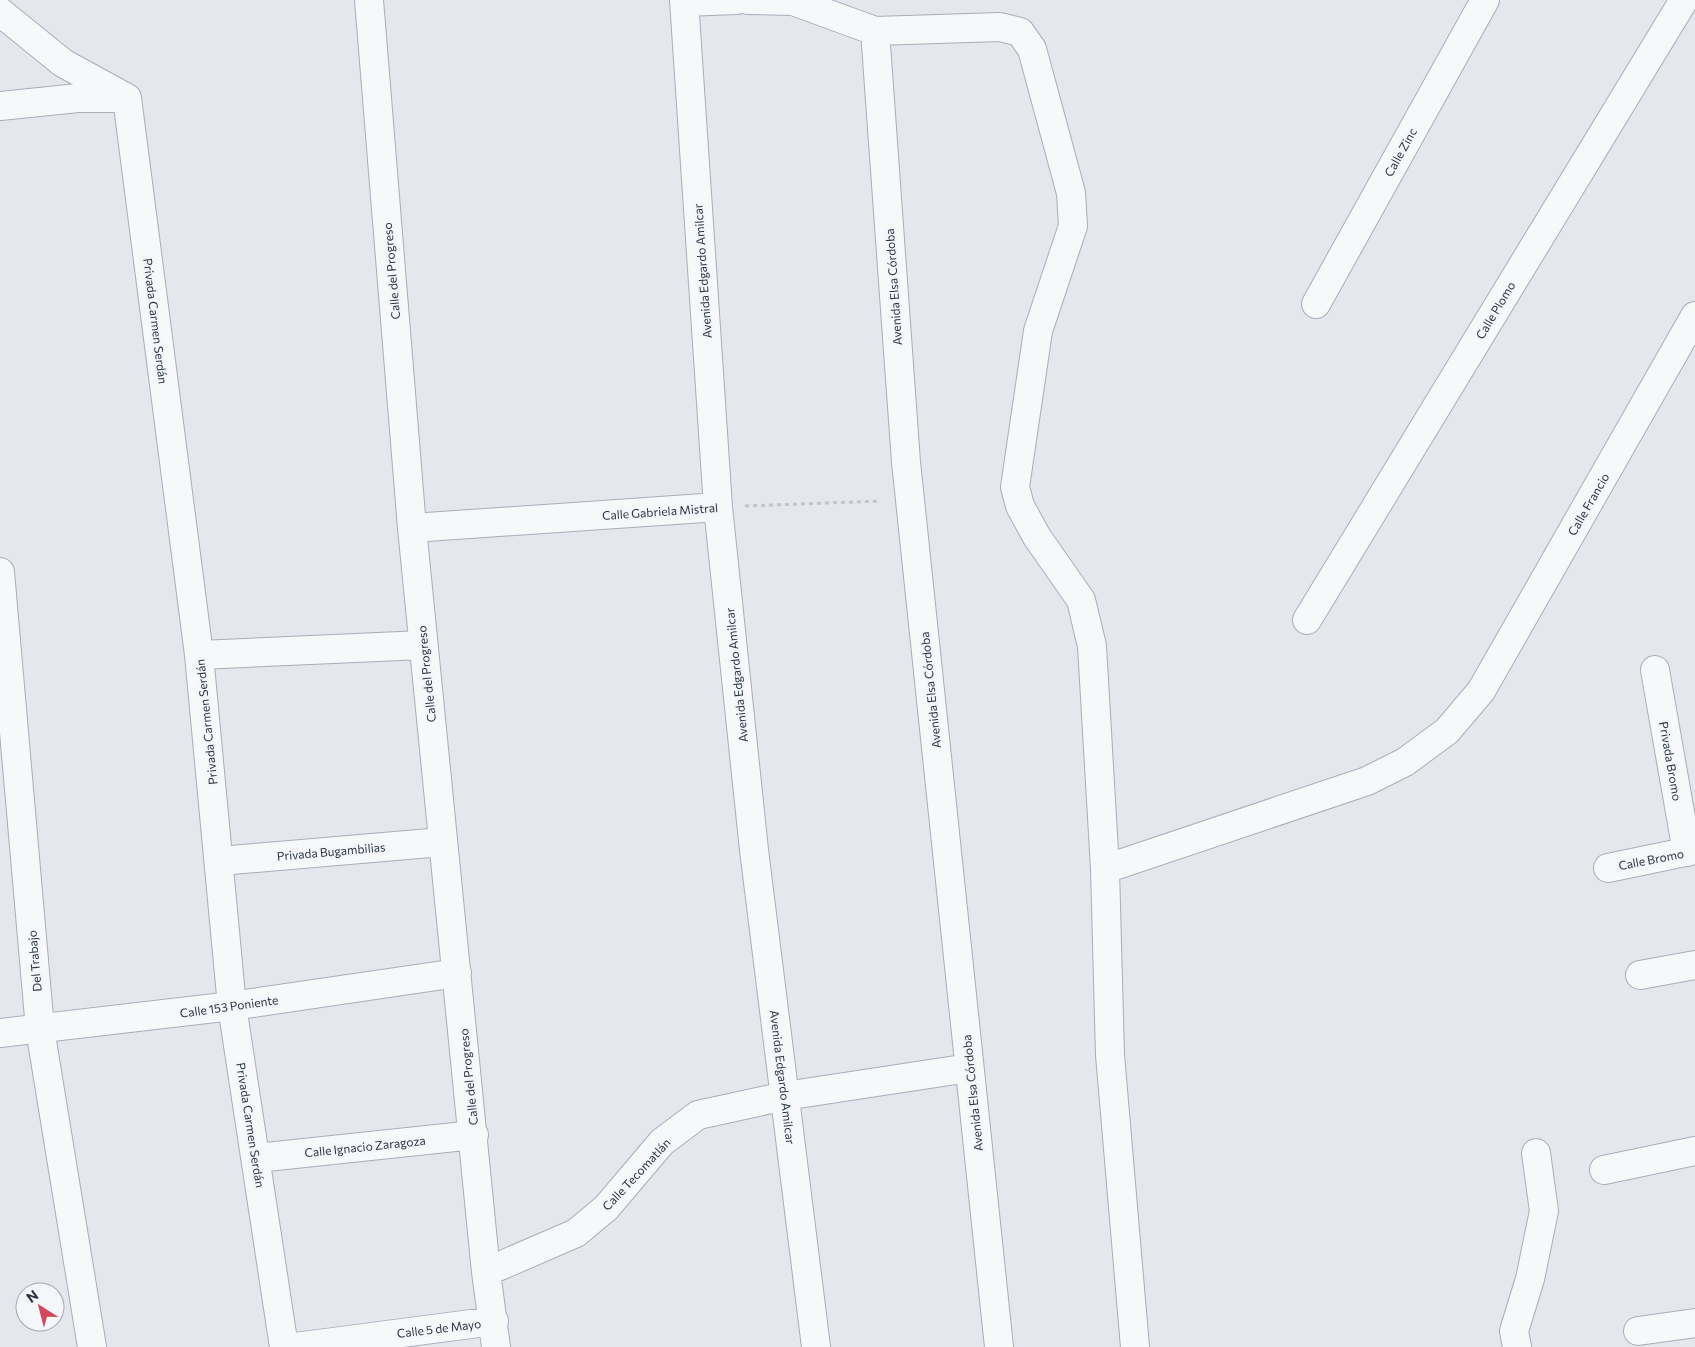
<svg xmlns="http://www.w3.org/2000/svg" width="1695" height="1347" font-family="Commissioner,sans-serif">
  <rect width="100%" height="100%" fill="#e4e7ec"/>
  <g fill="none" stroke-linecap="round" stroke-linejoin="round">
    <defs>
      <path id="minor" d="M369,0l43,528 74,744 10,75
        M684,0l34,507 36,343 62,497
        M748,0l45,1 82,30 125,-4 20,5 12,17 39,144 2,33 -35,105 -23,156 5,19 17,31 44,63 11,46 13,223 5,186 25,292
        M684,2l53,-2
        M0,12l63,51 64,35
        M875,31l31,431 93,885
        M127,98l72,557 33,351 52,341
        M0,106l78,-8h45
        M1316,304l169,-304
        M412,528l306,-21
        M0,572l40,457 52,318
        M1307,620l377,-620
        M199,655l224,-10
        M1655,670l32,182
        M220,861l222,-19
        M1608,868l87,-18
        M1105,869l262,-88 38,-19 42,-31 34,-40 214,-375
        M1640,975l55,-10
        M0,1033l232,-27 225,-33
        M257,1158l217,-23
        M1604,1170l91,-19
        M486,1272l90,-39 30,-25 56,-66 36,-27 87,-19 184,-28
        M1638,1331l57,-8
        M295,1347l199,-26
        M1517,1347l-3,-16 16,-52 14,-68 -8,-58"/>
    </defs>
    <use href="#minor" stroke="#a9aeb7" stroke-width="30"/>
    <path stroke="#c2c5cb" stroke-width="3" stroke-dasharray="4 4" stroke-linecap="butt" d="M745,506l136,-5"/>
    <use href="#minor" stroke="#f7f8fa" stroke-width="28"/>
  </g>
  <g text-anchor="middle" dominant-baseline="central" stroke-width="5" stroke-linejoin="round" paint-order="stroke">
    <g font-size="12" fill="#2b3445" stroke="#f4f6f9">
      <text transform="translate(1400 152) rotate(-61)">Calle Zinc</text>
      <text transform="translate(391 271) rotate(-95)">Calle del Progreso</text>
      <text transform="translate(702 271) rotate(-94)">Avenida Edgardo Amilcar</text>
      <text transform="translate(893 287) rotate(-94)">Avenida Elsa Córdoba</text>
      <text transform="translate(1495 310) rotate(-59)">Calle Plomo</text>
      <text transform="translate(156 321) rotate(83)">Privada Carmen Serdán</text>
      <text transform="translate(1588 504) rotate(-60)">Calle Francio</text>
      <text transform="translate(660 511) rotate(-4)">Calle Gabriela Mistral</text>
      <text transform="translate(426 674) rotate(-96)">Calle del Progreso</text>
      <text transform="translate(736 675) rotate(-96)">Avenida Edgardo Amilcar</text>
      <text transform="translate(930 690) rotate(-96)">Avenida Elsa Córdoba</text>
      <text transform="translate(206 722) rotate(-96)">Privada Carmen Serdán</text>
      <text transform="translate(1671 761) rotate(80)">Privada Bromo</text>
      <text transform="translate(331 851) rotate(-5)">Privada Bugambilias</text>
      <text transform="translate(1651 859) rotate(-11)">Calle Bromo</text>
      <text transform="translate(34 961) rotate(-95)">Del Trabajo</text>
      <text transform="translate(229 1006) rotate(-8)">Calle 153 Poniente</text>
      <text transform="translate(468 1077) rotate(-96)">Calle del Progreso</text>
      <text transform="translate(783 1077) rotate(83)">Avenida Edgardo Amilcar</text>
      <text transform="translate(972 1093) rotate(-96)">Avenida Elsa Córdoba</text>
      <text transform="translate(251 1125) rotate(81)">Privada Carmen Serdán</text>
      <text transform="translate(365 1146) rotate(-6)">Calle Ignacio Zaragoza</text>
      <text transform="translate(636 1174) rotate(-47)">Calle Tecomatlán</text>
      <text transform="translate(439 1328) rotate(-7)">Calle 5 de Mayo</text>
    </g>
  </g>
  <g transform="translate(40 1307) rotate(324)"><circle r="24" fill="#f4f6f9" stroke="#a4a8b1"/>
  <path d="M0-4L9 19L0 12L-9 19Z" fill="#d1495b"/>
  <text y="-8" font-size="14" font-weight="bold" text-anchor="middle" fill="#2b3445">N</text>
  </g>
</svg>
